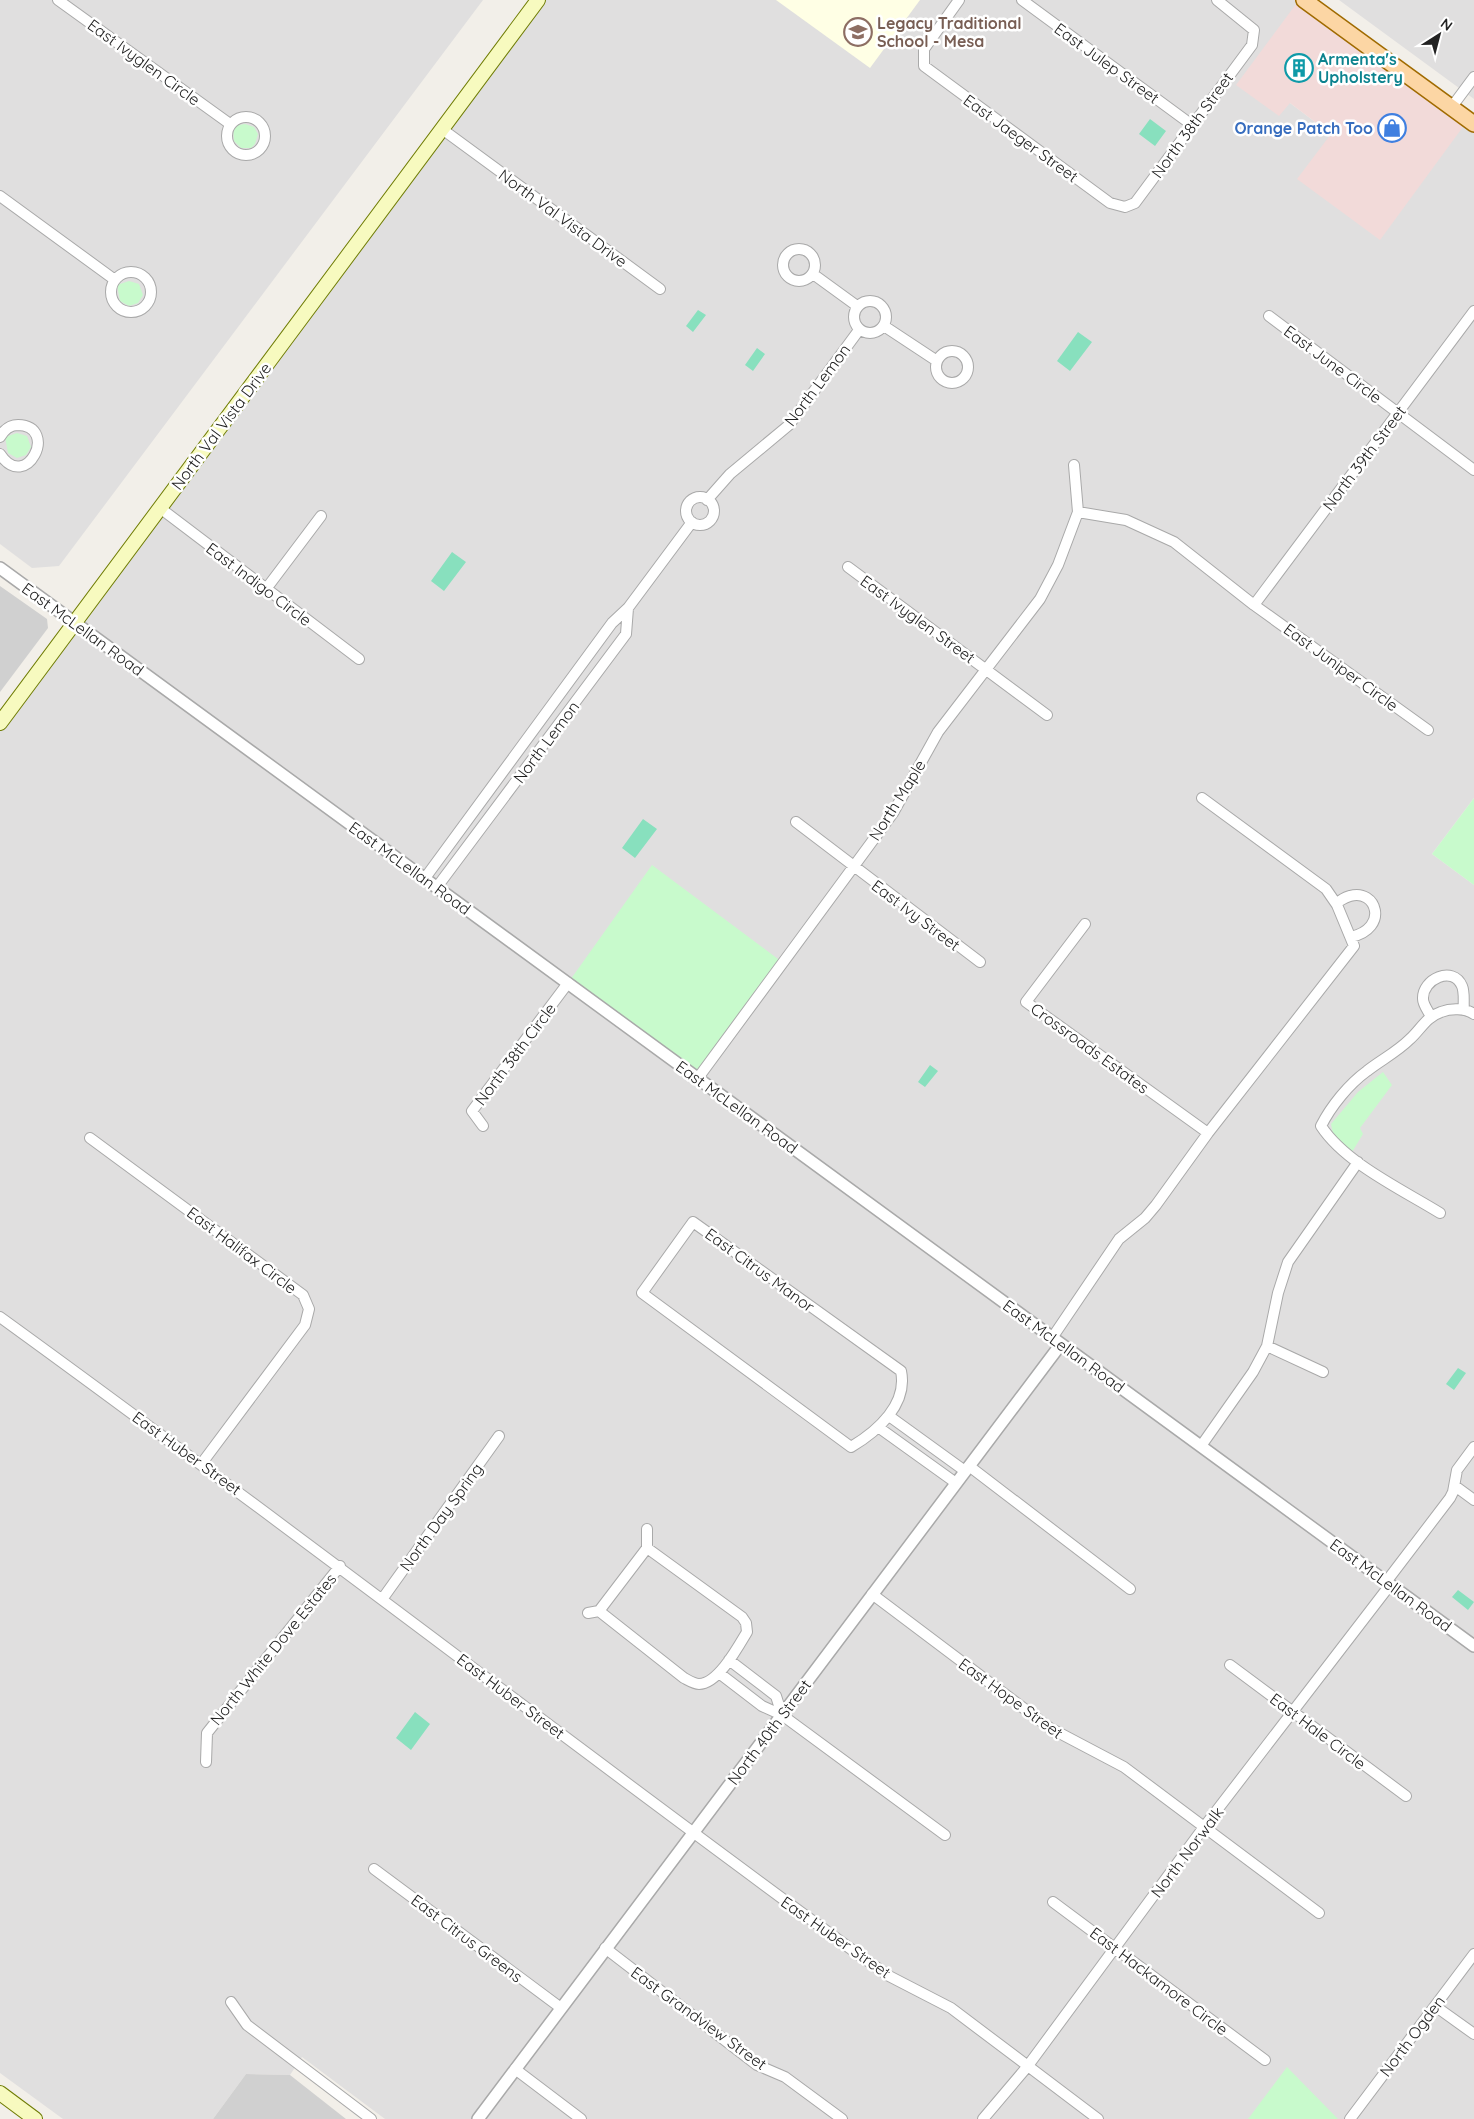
<svg xmlns="http://www.w3.org/2000/svg" width="1474" height="2119" font-family="Quicksand,sans-serif">
  <rect width="100%" height="100%" fill="#f2efe9"/>
  <path fill="#e0dfdf" d="M0,0h483l-424,566 -27,2 -32,-24z
    M538,0h761l-9,103 41,31 137,-14 6,4v674l-42,56 42,31v1234h-1089l-83,-62 -12,18 -44,-1 -33,45h-150l-63,-46v-1350z
    M1339,0h135v99z"/>
  <path fill="#f2dad9" d="M1299,0l169,120 -88,120 -83,-61 34,-45 -41,-31 -11,13 -43,-31z"/>
  <path fill="#ffffe5" d="M776,0h144l-50,68z"/>
  <path fill="#d0d0d0" d="M0,586l47,33 1,9 -48,64z
    M246,2074l44,1 56,44h-133z"/>
  <path fill="#c8facc" d="M245,124l9,3 4,7 -3,10 -4,4h-10l-7,-7 -1,-15z
    M129,281l10,3 4,11 -5,8 -9,3 -9,-5 -3,-16z
    M17,433l10,3 4,11 -5,8 -9,3 -9,-5 -3,-16z
    M1474,798v87l-42,-31z
    M652,865l130,97 -84,116 -130,-95z
    M1383,1072l9,13 -32,43 3,6 -11,18 -19,-18 -2,-10 27,-32z
    M1287,2067l51,52h-90z"/>
  <path fill="#88e0be" d="M1150,119l16,12 -11,15 -16,-12z
    M698,310l8,5 -13,17 -7,-6z
    M1078,332l14,10 -22,29 -13,-10z
    M757,348l8,6 -12,17 -8,-6z
    M452,552l14,10 -22,29 -13,-10z
    M643,819l14,10 -22,29 -13,-10z
    M930,1065l8,6 -13,16 -7,-5z
    M1458,1368l8,5 -12,17 -8,-6z
    M1458,1590l16,12 -6,8 -16,-13z
    M415,1712l15,12 -19,26 -15,-12z"/>
  <g fill="none" stroke-linecap="round" stroke-linejoin="round">
    <defs>
      <path id="minor" d="M58,0l172,124
        M959,0l-35,49v17l186,137 15,4 10,-4 117,-158 2,-15 -37,-30
        M1022,0l170,125
        M1451,108l23,-31
        M227 136a19 19 0 1 1 38 0a19 19 0 1 1-38 0Z
        M442,129l218,160
        M0,196l115,84
        M783 265a16 16 0 1 1 32 0a16 16 0 1 1-32 0Z
        M111 292a20 20 0 1 1 40 0a20 20 0 1 1-40 0Z
        M813,274l44,32
        M854 317a16 16 0 1 1 32 0a16 16 0 1 1-32 0Z
        M1269,316l205,154
        M884,326l53,35
        M936 367a16 16 0 1 1 32 0a16 16 0 1 1-32 0Z
        M0,437c4,-7 10,-12 18,-12 42,1 8,69 -18,29
        M686 511a14 14 0 1 1 28 0a14 14 0 1 1-28 0Z
        M707,500l23,-26 59,-49 70,-95
        M160,508l199,151
        M1078,512l48,8 48,22 80,63 174,125
        M848,567l199,148
        M266,589l55,-73
        M1254,605l220,-294
        M796,822l184,140
        M425,878l187,-255 16,-15 64,-86
        M437,887l189,-253 2,-26
        M1336,903c4,-2 9,-6 14,-7 26,-8 40,32 1,41
        M1085,924l-59,78 182,131
        M1431,1017c-2,-5 -8,-12 -8,-18 -1,-20 30,-34 39,-13 3,7 1,17 2,24
        M698,1078l195,-265 45,-81 102,-133 18,-34 20,-53 -4,-47
        M483,1126l-11,-15 96,-128
        M90,1138l213,157 6,14 -4,16 -103,138
        M1440,1213c-37,-23 -95,-50 -119,-87 10,-20 28,-42 46,-55 14,-11 30,-19 43,-32 11,-10 16,-22 31,-27 10,-4 24,-4 33,2
        M693,1222l208,149c7,33 -23,60 -50,76l-209,-154z
        M0,1317c290,210 573,429 862,640l27,19 62,32 147,111
        M1052,1338l67,-99 26,-21 11,-13 52,-72 146,-187 -17,-41 -11,-16 -124,-91
        M1267,1346l56,26
        M889,1416l76,55
        M878,1427l78,56
        M1201,1446l52,-74 14,-26 11,-53 10,-31 70,-100
        M969,1466l161,123
        M1455,1486l19,14
        M1386,1582l64,-84 3,-6 4,-22 17,-23
        M872,1594l178,134 74,39 195,146
        M383,1598l116,-162
        M599,1611l48,-63
        M588,1613l11,-2 85,67c4,2 10,6 15,6 19,0 39,-37 48,-52l-1,-9 -4,-6 -95,-69v-19
        M729,1660l47,36 6,19
        M1230,1665l176,131
        M719,1673l43,33 20,9 163,120
        M206,1762l1,-29 133,-167
        M374,1869l187,139
        M1053,1902l212,158
        M605,1948l152,117 28,12 57,42
        M231,2002l16,23 124,94
        M1435,2006l39,28
        M515,2069l66,50
        M983,2119l44,-52 177,-240 186,-242
        M1350,2119l124,-165"/>
      <path id="tertiary" d="M0,568l1474,1078
        M478,2119l583,-775"/>
      <path id="secondary" d="M0,723l538,-723
        M0,2093l35,26"/>
      <path id="primary" d="M1304,0l170,124"/>
    </defs>
    <use href="#minor" stroke="#a9a9a9" stroke-width="12"/>
    <use href="#tertiary" stroke="#a9a9a9" stroke-width="14"/>
    <use href="#secondary" stroke="#707d05" stroke-width="16"/>
    <use href="#primary" stroke="#a06b00" stroke-width="18"/>
    <use href="#minor" stroke="#fff" stroke-width="10"/>
    <use href="#tertiary" stroke="#fff" stroke-width="11"/>
    <use href="#secondary" stroke="#f7fabf" stroke-width="14"/>
    <use href="#primary" stroke="#fcd6a4" stroke-width="15"/>
  </g>
  <defs>
    <symbol id="school-ring" viewBox="-11 -11 22 22"><circle r="9.5" fill="#fff" stroke="#8d6e63" stroke-width="1.5"/><path d="M0-5L7-2L0 1L-7-2ZM-4 1L0 2.5L4 1V4Q0 6-4 4Z" fill="#8d6e63"/></symbol>
    <symbol id="building-ring" viewBox="-11 -11 22 22"><circle r="9.5" fill="#fff" stroke="#0f9aa8" stroke-width="1.5"/><path d="M-4-6H4V6H1V3H-1V6H-4ZM-2.5-4.3h1.7v1.8h-1.7ZM.8-4.3h1.7v1.8H.8ZM-2.5-1h1.7V.8h-1.7ZM.8-1h1.7V.8H.8Z" fill="#0f9aa8"/></symbol>
    <symbol id="shop-ring" viewBox="-11 -11 22 22"><circle r="9.5" fill="#fff" stroke="#3f7fe0" stroke-width="1.5"/><path d="M-5-2.5h2.3a2.7 3.5 0 0 1 5.4 0H5L5.5 6h-11ZM-1.5-2.5h3a1.5 2.3 0 0 0-3 0Z" fill="#3f7fe0"/></symbol>
  </defs>
  <g fill-rule="evenodd">
    <use href="#school-ring" x="842" y="16" width="32" height="32"/>
    <use href="#building-ring" x="1283" y="52" width="32" height="32"/>
    <use href="#shop-ring" x="1376" y="112" width="32" height="32"/>
  </g>
  <g text-anchor="middle" dominant-baseline="central" stroke-width="5" stroke-linejoin="round" paint-order="stroke">
    <g font-size="16" font-weight="bold" fill="#785e54" stroke="#fff" text-anchor="start">
      <text x="877" y="23">Legacy Traditional<tspan x="877" dy="18">School - Mesa</tspan></text>
    </g>
    <g font-size="16" font-weight="bold" fill="#0d838f" stroke="#fff" text-anchor="start">
      <text x="1318" y="59">Armenta's<tspan x="1318" dy="18">Upholstery</tspan></text>
    </g>
    <g font-size="16" fill="#222" stroke="#fff">
      <text transform="translate(144 62) rotate(36)">East Ivyglen Circle</text>
      <text transform="translate(1107 63) rotate(36)">East Julep Street</text>
      <text transform="translate(1192 125) rotate(-54)">North 38th Street</text>
      <text transform="translate(1021 138) rotate(36)">East Jaeger Street</text>
      <text transform="translate(563 218) rotate(36)">North Val Vista Drive</text>
      <text transform="translate(1333 364) rotate(37)">East June Circle</text>
      <text transform="translate(817 385) rotate(-53)">North Lemon</text>
      <text transform="translate(221 426) rotate(-53)">North Val Vista Drive</text>
      <text transform="translate(1364 458) rotate(-53)">North 39th Street</text>
      <text transform="translate(259 584) rotate(37)">East Indigo Circle</text>
      <text transform="translate(918 619) rotate(36)">East Ivyglen Street</text>
      <text transform="translate(83 629) rotate(36)">East McLellan Road</text>
      <text transform="translate(1341 667) rotate(36)">East Juniper Circle</text>
      <text transform="translate(546 742) rotate(-53)">North Lemon</text>
      <text transform="translate(897 800) rotate(-58)">North Maple</text>
      <text transform="translate(410 868) rotate(36)">East McLellan Road</text>
      <text transform="translate(916 915) rotate(37)">East Ivy Street</text>
      <text transform="translate(1090 1048) rotate(36)">Crossroads Estates</text>
      <text transform="translate(515 1054) rotate(-53)">North 38th Circle</text>
      <text transform="translate(737 1107) rotate(36)">East McLellan Road</text>
      <text transform="translate(242 1250) rotate(37)">East Halifax Circle</text>
      <text transform="translate(760 1270) rotate(36)">East Citrus Manor</text>
      <text transform="translate(1064 1346) rotate(36)">East McLellan Road</text>
      <text transform="translate(187 1453) rotate(36)">East Huber Street</text>
      <text transform="translate(441 1517) rotate(-54)">North Day Spring</text>
      <text transform="translate(1391 1585) rotate(36)">East McLellan Road</text>
      <text transform="translate(273 1649) rotate(-51)">North White Dove Estates</text>
      <text transform="translate(511 1696) rotate(37)">East Huber Street</text>
      <text transform="translate(1011 1698) rotate(36)">East Hope Street</text>
      <text transform="translate(1318 1731) rotate(37)">East Hale Circle</text>
      <text transform="translate(769 1732) rotate(-53)">North 40th Street</text>
      <text transform="translate(1187 1852) rotate(-53)">North Norwalk</text>
      <text transform="translate(836 1937) rotate(35)">East Huber Street</text>
      <text transform="translate(467 1938) rotate(37)">East Citrus Greens</text>
      <text transform="translate(1159 1981) rotate(37)">East Hackamore Circle</text>
      <text transform="translate(699 2018) rotate(36)">East Grandview Street</text>
      <text transform="translate(1412 2036) rotate(-53)">North Ogden</text>
    </g>
    <g font-size="16" font-weight="bold" fill="#366cbe" stroke="#fff" text-anchor="end">
      <text x="1373" y="128">Orange Patch Too</text>
    </g>
  </g>
  <g transform="translate(1439 35) rotate(36)" stroke="#ffffff" stroke-width="4" paint-order="stroke">
  <path d="M0-4L9 19L0 12L-9 19Z" fill="#222222"/>
  <text y="-8" font-size="14" font-weight="bold" text-anchor="middle" fill="#222222">N</text>
  </g>
</svg>
